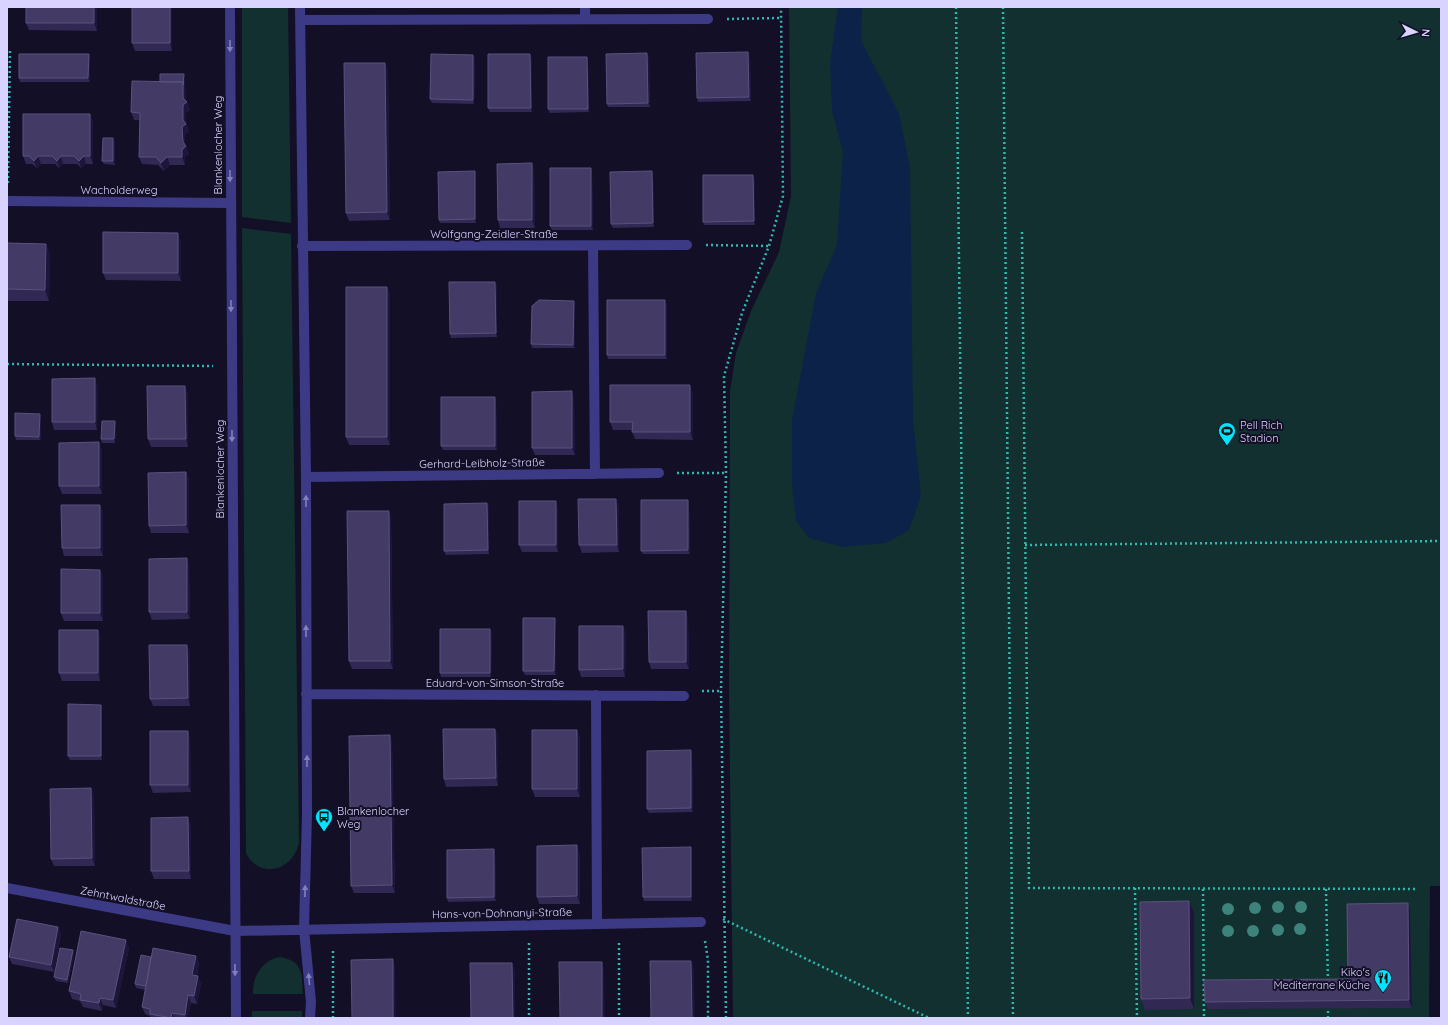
<svg xmlns="http://www.w3.org/2000/svg" width="1448" height="1025" font-family="Quicksand,sans-serif">
  <rect width="100%" height="100%" fill="#130f26"/>
  <path fill="#12302f" d="M242,7h46l3,216 -49,-6z
    M789,7h652v879h-11l-1,132h-696l-4,-326 1,-301 6,-38 15,-42 28,-59 12,-56z
    M242,228l49,6 8,609c-6,28 -40,37 -53,10z
    M280,957c23,4 22,16 23,37h-50c-1,-17 9,-34 27,-37z
    M252,1011h50v7h-50z"/>
  <path fill="#0c2248" d="M838,7h24l-1,34 38,72 11,55 3,252 8,76 -12,34 -23,13 -43,4 -34,-9 -13,-17 -4,-36v-65l24,-127 21,-48 6,-93 -11,-41 -2,-48z"/>
  <g fill="none" stroke-linecap="round" stroke-linejoin="round">
    <path stroke="#2fb8b0" stroke-width="2.5" stroke-dasharray="2 3" stroke-linecap="butt" d="M956,7l12,1011
      M1003,7l10,1011
      M727,19l53,-1
      M8,183l2,-134
      M1022,232l7,656 387,1
      M706,245l63,1
      M7,364l206,2
      M677,473h49
      M1025,545l416,-4
      M702,691h19
      M1135,888l2,130
      M1203,889l1,129
      M1326,889l2,94
      M723,919l206,99
      M705,941l3,19v58
      M529,943v75
      M619,943v75
      M333,1018v-69
      M726,1018l-5,-327 5,-218 -2,-97 18,-63 27,-67 14,-50 -2,-189
      M1328,1018v-10"/>
    <path stroke="#3d3a85" stroke-width="10" d="M230,7l6,1011
      M300,7l6,470 1,337 -3,115 7,73 -1,16
      M585,19v-12
      M300,20l408,-1
      M7,201l223,2
      M302,246l385,-1
      M593,246l2,228
      M306,477l353,-4
      M306,694l378,2
      M596,695l1,229
      M7,888l228,43 466,-9"/>
  </g>
  <g fill="#3d827b">
    <circle cx="1278" cy="907" r="6"/>
    <circle cx="1301" cy="907" r="6"/>
    <circle cx="1255" cy="908" r="6"/>
    <circle cx="1228" cy="909" r="6"/>
    <circle cx="1300" cy="929" r="6"/>
    <circle cx="1278" cy="930" r="6"/>
    <circle cx="1228" cy="931" r="6"/>
    <circle cx="1253" cy="931" r="6"/>
  </g>
  <path fill="#312854" d="M26,7h71v24l-68,-1 -3,-7z
    M132,7h40v44h-37l-3,-8z
    M89,54l1,4v24h-70l-1,-4z
    M473,55l2,4 -1,45 -42,-1 -2,-4z
    M750,56l1,45 -53,1 -1,-4z
    M587,57l1,4 1,51 -39,1 -2,-4z
    M649,57l1,50h-42l-1,-3z
    M532,58v54h-42l-2,-4z
    M385,63l3,7 2,150 -41,1 -3,-8z
    M185,78v8l1,4v11l1,1 3,7 -4,4v10l3,8 -4,4v10l4,9 -4,3v8h-15l-6,6 -6,-6 -16,-1 -3,-7 1,-37h-6l-3,-8 29,-30z
    M90,114l3,8v42h-7l-5,4 -4,-4h-14l-4,4 -4,-4h-14l-4,4 -5,-4h-6l-3,-8z
    M113,138l2,4v23l-11,-1 -2,-3z
    M532,163l2,8 1,57h-35l-2,-8z
    M591,168l1,4 1,58h-41l-2,-4z
    M476,175v48h-36l-1,-3z
    M653,175l1,52 -41,1 -2,-4z
    M753,175l2,4v46h-51l-1,-3z
    M181,241v40l-75,-1 -3,-7z
    M7,243l39,1 4,11 -1,46h-42z
    M495,282l2,3v52l-46,1 -1,-4z
    M387,287l3,8v150h-41l-3,-8z
    M575,304v44h-43l-1,-4z
    M667,304v55h-59l-1,-4z
    M98,386l-1,44h-43l-2,-8z
    M185,386l3,8v53h-37l-3,-8z
    M693,393v47l-58,-1 -3,-7 1,-2h-20l-3,-8z
    M574,399l1,56h-40l-3,-7z
    M496,401l1,49h-54l-2,-4z
    M41,418v22h-25l-1,-4z
    M115,421l1,4 -1,18h-13l-1,-4z
    M102,450v44h-40l-3,-8z
    M186,472l3,8v53h-38l-2,-7z
    M688,500l1,4 1,50h-47l-2,-3z
    M487,503l2,4v47l-43,1 -2,-4z
    M619,506v46l-37,1 -3,-8z
    M558,509v43h-36l-3,-7z
    M389,511l2,7 2,151h-41l-3,-8z
    M103,512v44h-39l-2,-8z
    M187,558l2,8 1,53 -38,1 -3,-8z
    M100,570l3,7v44h-39l-3,-8z
    M686,611l2,7 1,51h-38l-2,-7z
    M555,618l1,4v53h-31l-2,-4z
    M490,629l2,4 -1,44h-50l-1,-4z
    M98,630l2,7v44h-38l-3,-8z
    M626,633l-1,44h-44l-2,-7z
    M187,645l3,8v53h-37l-3,-7z
    M101,705l1,3v52h-32l-2,-4z
    M495,729l3,7v50l-52,1 -2,-8z
    M188,731l2,8 1,53 -38,1 -3,-8z
    M390,735l2,8 3,150h-41l-3,-7z
    M580,738v59h-45l-3,-8z
    M692,754l1,58 -44,1 -2,-4z
    M91,788l3,7 1,71h-41l-3,-7z
    M191,825v54h-37l-3,-8z
    M691,847l1,4v50h-48l-1,-4z
    M494,849l1,4 1,48 -48,1 -1,-4z
    M580,853v51h-41l-2,-7z
    M1189,901l5,11v97l-49,1 -4,-11z
    M1410,911l2,97 -204,1 -3,-7 143,-23z
    M58,927l3,8 -7,37 -42,-8 -3,-7z
    M126,940l3,8 -13,60 -13,-3 -1,6 -19,-4 -3,-6 -8,-2 -3,-8z
    M73,950l1,4 -6,29 -12,-2 -2,-4z
    M196,956l3,8 -2,12h1l3,8 -4,20 -6,-1 -3,15h-37l-1,-2 -5,-2 -3,-7 3,-17 -9,-2 -1,-4 16,-27z"/>
  <path fill="#1d163a" d="M94,7h3v24l-3,-8z
    M170,7h2v44l-2,-8z
    M748,52l2,4 1,45 -2,-4z
    M647,53l2,4 1,50 -2,-4z
    M89,54l1,4v24l-2,-4z
    M530,54l2,4v54l-1,-4z
    M473,55l2,4 -1,45 -1,-4z
    M587,57l1,4 1,51 -1,-3z
    M385,63l3,7 2,150 -3,-8z
    M184,74l1,4v8l1,4v13l1,-1 3,7 -4,4v12v-1l3,7 -4,4v12l1,-1 3,8 -4,3v8l-3,-8z
    M90,114l3,8v42l-3,-8z
    M113,138l2,4v23l-2,-4z
    M38,156l3,8 -4,4 -3,-7z
    M61,156l2,8 -4,4 -2,-7z
    M84,156l2,8 -5,4 -2,-7z
    M167,157l3,8 -6,6 -3,-8z
    M532,163l2,8 1,57 -3,-8z
    M591,168l1,4 1,58 -2,-4z
    M475,171l1,4v48l-1,-4z
    M652,171l1,4 1,52 -1,-4z
    M753,175l2,4v46l-1,-4z
    M178,233l3,8v40l-3,-8z
    M46,244l4,11 -1,46 -4,-11z
    M495,282l2,3v52l-1,-4z
    M387,287l3,8v150l-3,-8z
    M665,300l2,4v55l-2,-4z
    M574,301l1,3v44l-2,-3z
    M95,378l3,8 -1,44 -2,-8z
    M690,385l3,8v47l-3,-8z
    M185,386l3,8v53l-2,-8z
    M572,391l2,8 1,56 -3,-7z
    M495,397l1,4 1,49 -2,-4z
    M40,414l1,4v22l-2,-3z
    M115,421l1,4 -1,18 -1,-4z
    M99,442l3,8v44l-3,-8z
    M186,472l3,8v53l-3,-8z
    M616,499l3,7v46l-2,-7z
    M688,500l1,4 1,50 -2,-4z
    M556,501l2,8v43l-2,-7z
    M487,503l2,4v47l-1,-4z
    M100,505l3,7v44l-3,-8z
    M389,511l2,7 2,151 -3,-8z
    M187,558l2,8 1,53 -3,-7z
    M100,570l3,7v44l-3,-8z
    M686,611l2,7 1,51 -3,-7z
    M555,618l1,4v53l-2,-4z
    M623,626l3,7 -1,44 -2,-8z
    M490,629l2,4 -1,44 -1,-4z
    M98,630l2,7v44l-2,-8z
    M187,645l3,8v53l-2,-8z
    M101,705l1,3v52l-1,-4z
    M495,729l3,7v50l-2,-8z
    M577,730l3,8v59l-3,-8z
    M188,731l2,8 1,53 -3,-7z
    M390,735l2,8 3,150 -3,-8z
    M691,750l1,4 1,58 -2,-4z
    M91,788l3,7 1,71 -3,-8z
    M188,817l3,8v54l-2,-8z
    M577,845l3,8v51l-3,-8z
    M691,847l1,4v50l-1,-4z
    M494,849l1,4 1,48 -2,-4z
    M1189,901l5,11v97l-4,-11z
    M1408,903l2,8 2,97 -3,-8z
    M58,927l3,8 -7,37 -3,-7z
    M126,940l3,8 -13,60 -3,-8z
    M73,950l1,4 -6,29 -1,-3z
    M196,956l3,8 -4,19 -3,-8z
    M393,959l2,8 1,51h-3z
    M691,961l3,7 1,50h-3z
    M602,962l2,7 1,49h-3z
    M512,963l3,7v48h-2z
    M198,976l3,8 -4,20 -3,-8z
    M188,995l3,8 -3,15h-2l-1,-3z
    M100,998l3,7 -1,6 -3,-8z
    M172,1013l2,5h-3z"/>
  <path fill="#433a66" stroke="#5a527e" d="M26,7h68v16h-68z
    M132,7h38v36h-38z
    M748,52l1,45 -52,1 -1,-45z
    M647,53l1,50 -41,1 -1,-50z
    M19,54h70l-1,24h-69z
    M431,54l42,1v45l-43,-1z
    M488,54h42l1,54h-43z
    M548,57h39l1,52h-40z
    M344,63h41l2,149 -41,1z
    M160,74h24l-1,11v-3h-23z
    M132,81l51,1v16l4,4 -4,3v15l3,4 -4,3 1,15 3,4 -4,4v7h-15l-6,6 -5,-6h-17l1,-44 -9,-1z
    M23,114h67v42h-6l-5,5 -5,-5h-13l-4,5 -5,-5h-14l-4,5 -5,-5h-6z
    M103,138h10v23h-11z
    M532,163v57h-34l-1,-56z
    M550,168h41v58h-41z
    M475,171v48l-36,1 -1,-48z
    M652,171l1,52 -42,1 -1,-52z
    M703,175h50l1,46 -51,1z
    M103,232l75,1v40h-75z
    M7,243l39,1 -1,46 -38,-1z
    M449,282h46l1,51 -46,1z
    M346,287h41v150h-41z
    M539,300l35,1 -1,44 -42,-1 1,-38z
    M607,300h58v55h-58z
    M95,378v44h-43v-43z
    M610,385h80v47h-58l1,-10h-23z
    M147,386h38l1,53h-38z
    M572,391v57h-40v-56z
    M441,397h54v49h-54z
    M15,413l25,1 -1,23 -24,-1z
    M102,421h13l-1,18h-13z
    M99,442v44h-40v-43z
    M186,472v53l-37,1 -1,-53z
    M578,499h38l1,46h-38z
    M641,500h47v50l-47,1z
    M519,501h37v44h-37z
    M487,503l1,47 -44,1v-47z
    M61,505h39v43h-38z
    M347,511h42l1,150h-41z
    M187,558v54h-38v-53z
    M61,569l39,1v43h-39z
    M648,611h38v51h-37z
    M523,618h32l-1,53h-31z
    M579,626h44v43l-44,1z
    M440,629h50v44h-50z
    M59,630h39v43h-39z
    M149,645h38l1,53 -38,1z
    M68,704l33,1v51h-33z
    M443,729h52l1,49 -52,1z
    M532,730h45v59h-45z
    M150,731h38v54h-38z
    M390,735l2,150 -41,1 -2,-150z
    M691,750v58l-44,1v-58z
    M91,788l1,70 -41,1 -1,-70z
    M188,817l1,54h-38v-53z
    M577,845v51l-40,1v-51z
    M691,847v50h-48l-1,-49z
    M494,849v48l-47,1v-48z
    M1189,901l1,97 -49,1 -1,-97z
    M1408,903l1,97 -204,2 -1,-22 144,-1 -1,-75z
    M17,919l41,8 -7,38 -42,-8z
    M81,931l45,9 -13,60 -13,-2 -1,5 -19,-3 1,-6 -12,-3z
    M60,948l13,2 -6,30 -13,-3z
    M153,948l43,8 -4,19 6,1 -4,20 -6,-1 -3,20 -13,-2 -1,5 -21,-4v-5l-8,-2z
    M141,955l10,2 -5,29 -11,-2z
    M393,959v59h-41l-1,-58z
    M650,961h41l1,57h-41z
    M559,962h43v56h-42z
    M470,963h42l1,55h-42z"/>
  <defs><path id="oneway-solid" d="M-6-.8H1V-3.2L6.5 0L1 3.2V.8H-6Z"/></defs>
  <g fill="#837fbc">
    <use href="#oneway-solid" transform="translate(230 46) rotate(90)"/>
    <use href="#oneway-solid" transform="translate(230 176) rotate(90)"/>
    <use href="#oneway-solid" transform="translate(231 306) rotate(90)"/>
    <use href="#oneway-solid" transform="translate(232 436) rotate(90)"/>
    <use href="#oneway-solid" transform="translate(306 501) rotate(-90)"/>
    <use href="#oneway-solid" transform="translate(306 631) rotate(-90)"/>
    <use href="#oneway-solid" transform="translate(307 761) rotate(-90)"/>
    <use href="#oneway-solid" transform="translate(305 891) rotate(-89)"/>
    <use href="#oneway-solid" transform="translate(235 970) rotate(89)"/>
    <use href="#oneway-solid" transform="translate(309 979) rotate(-95)"/>
  </g>
  <defs>
    <symbol id="stadium-pin" viewBox="-11 -11 22 30"><path d="M0 17L-7.5 6A9.5 9.5 0 1 1 7.5 6Z" fill="#00e5ff" stroke="#130f26"/><path d="M0-5a6.5 5 0 1 0 0 10a6.5 5 0 1 0 0-10ZM-3.5-1.8h7v3.6h-7Z" fill="#111"/></symbol>
    <symbol id="bus-pin" viewBox="-11 -11 22 30"><path d="M0 17L-7.5 6A9.5 9.5 0 1 1 7.5 6Z" fill="#00e5ff" stroke="#130f26"/><path d="M-5-6H5V4H4V6H2V4H-2V6H-4V4H-5ZM-3.5-4V0h7V-4ZM-3.5 1.2v1.5H-2V1.2ZM2 1.2v1.5H3.5V1.2Z" fill="#111"/></symbol>
    <symbol id="restaurant-pin" viewBox="-11 -11 22 30"><path d="M0 17L-7.5 6A9.5 9.5 0 1 1 7.5 6Z" fill="#00e5ff" stroke="#130f26"/><path d="M-5-6h1v4h1v-4h1v4h1v-4h1v5L-1.5 .5V6h-2V.5L-5-1ZM5-6V6H3V1.5H1.5Q1.5-4 5-6Z" fill="#111"/></symbol>
  </defs>
  <g fill-rule="evenodd">
    <use href="#stadium-pin" x="1217" y="421" width="20" height="27"/>
    <use href="#bus-pin" x="314" y="807" width="20" height="27"/>
    <use href="#restaurant-pin" x="1373" y="968" width="20" height="27"/>
  </g>
  <g text-anchor="middle" dominant-baseline="central" stroke-width="4" stroke-linejoin="round" paint-order="stroke">
    <g font-size="11" fill="#d9d4ff" stroke="#130f26">
      <text transform="translate(218 145) rotate(-90)">Blankenlocher Weg</text>
      <text x="119" y="190">Wacholderweg</text>
      <text x="494" y="234">Wolfgang-Zeidler-Straße</text>
      <text transform="translate(482 463) rotate(-1)">Gerhard-Leibholz-Straße</text>
      <text transform="translate(220 469) rotate(-90)">Blankenlocher Weg</text>
      <text x="495" y="683">Eduard-von-Simson-Straße</text>
      <text transform="translate(123 898) rotate(11)">Zehntwaldstraße</text>
      <text transform="translate(502 913) rotate(-1)">Hans-von-Dohnanyi-Straße</text>
    </g>
    <g font-size="11" fill="#d9d4ff" stroke="#130f26" text-anchor="start">
      <text x="1240" y="425">Pell Rich<tspan x="1240" dy="13">Stadion</tspan></text>
      <text x="337" y="811">Blankenlocher<tspan x="337" dy="13">Weg</tspan></text>
      <text x="1370" y="972" text-anchor="end">Kiko's<tspan x="1370" dy="13">Mediterrane Küche</tspan></text>
    </g>
  </g>
  <rect width="1448" height="1025" fill="none" stroke="#d9d4ff" stroke-width="16"/>
  <g transform="translate(1416 32) rotate(95)" stroke="#130f26" stroke-width="3" paint-order="stroke">
  <path d="M0-3L7 15L0 10L-7 15Z" fill="#d9d4ff"/>
  <text y="-6" font-size="11" font-weight="bold" text-anchor="middle" fill="#d9d4ff">N</text>
  </g>
</svg>
